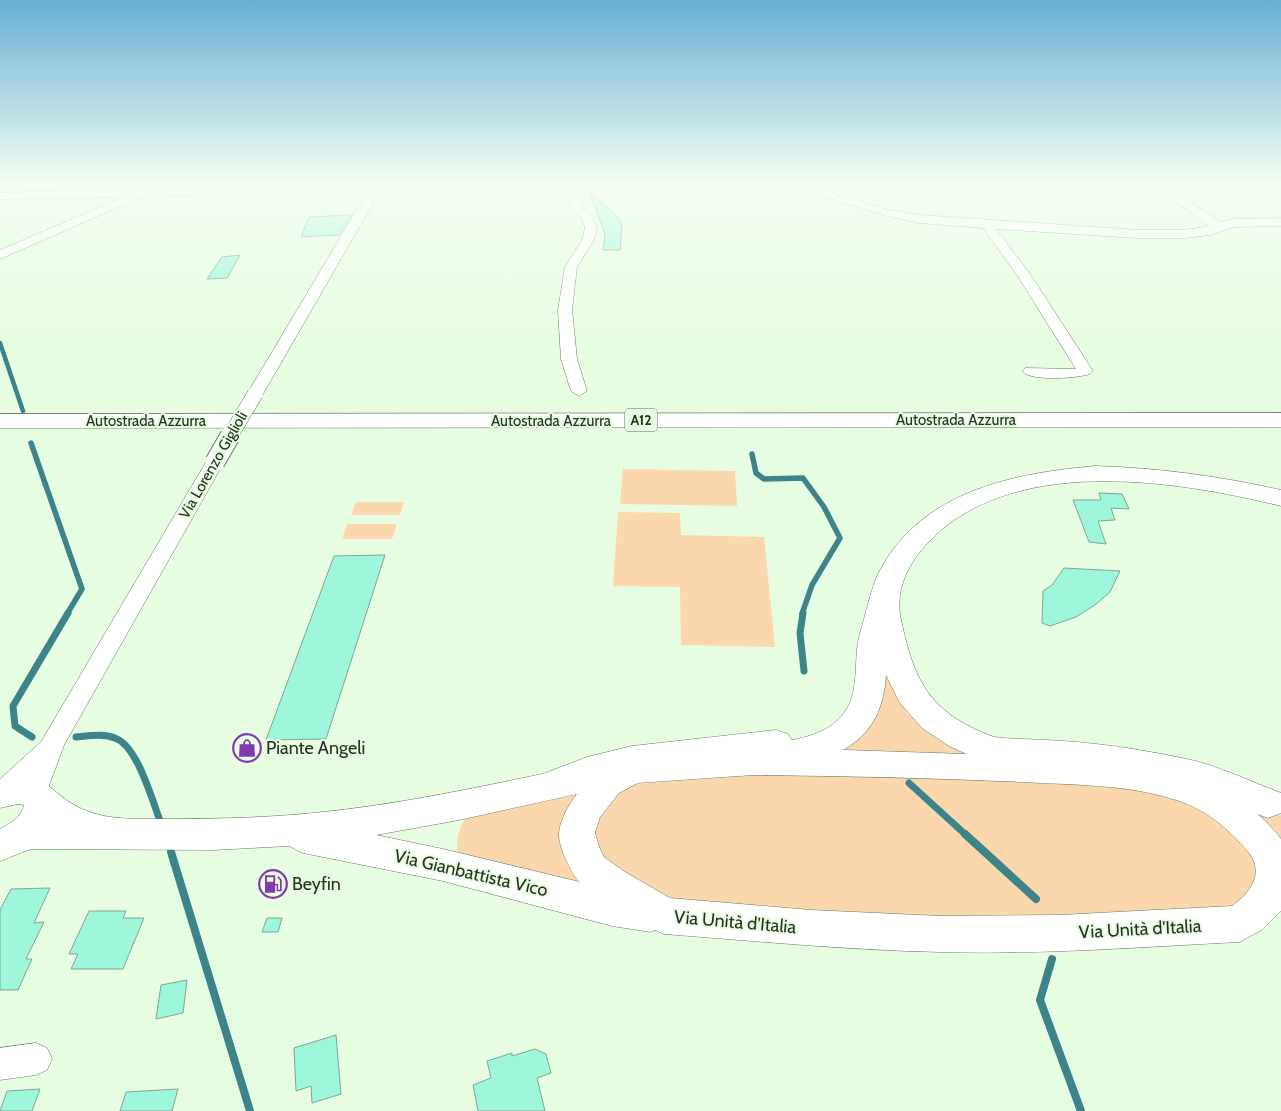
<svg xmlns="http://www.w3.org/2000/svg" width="1281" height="1111" font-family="Cabin,sans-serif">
  <rect width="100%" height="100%" fill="#e7fde1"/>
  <path fill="#fbd7ae" d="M623,469l112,2 2,35 -117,-2z
    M356,502h48l-4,13h-49z
    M618,512l62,1 1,22 83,2 11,110 -94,-2 -1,-58 -67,-1z
    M347,524h50l-5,15h-50z
    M882,669l90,87 -130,-5 3,-10z
    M715,773l373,6 81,17 43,17 53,54 -26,39 -270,16 -294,-22 -29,-11 -51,-34 -4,-34 9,-17 35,-25z
    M611,776l-31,31 27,84 -150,-39c-1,-15 3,-27 12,-39z
    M1237,804l44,11v42z"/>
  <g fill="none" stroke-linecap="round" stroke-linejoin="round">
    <path stroke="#3c848a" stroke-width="4.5" d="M0,343l23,68"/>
    <path stroke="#3c848a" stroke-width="5.5" d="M31,443l51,146 -15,25
      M752,454l4,19 8,6 39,-1 21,29 16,31 -28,47 -10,29"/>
    <path stroke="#3c848a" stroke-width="7" d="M803,613l-3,20 4,38
      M32,737l-17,-11 -2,-20 55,-93
      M76,737c13,-1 27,-4 39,1 23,8 37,63 46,85
      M909,783l57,52"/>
    <path stroke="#3c848a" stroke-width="8" d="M965,834l71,65
      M171,852l79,259
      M1052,959l-12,41 41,111"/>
  </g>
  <path fill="#9ef6db" stroke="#80a598" d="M589,191l30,27 3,8 -2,24h-17l2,-16z
    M352,215l-13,20 -38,2 8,-20z
    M240,255l-13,23 -20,1 15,-22z
    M1099,493l23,1 7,15 -18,-1 4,12 -17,1 8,23 -17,-2 -16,-42h28z
    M385,555l-59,184 -60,1 68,-184z
    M1064,568l56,3 -10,21 -15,13 -19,12 -26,9 -8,-3 1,-32 9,-6z
    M50,888l-16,35 10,-1 -18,37h6l-14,31h-18v-80l11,-21z
    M89,911h37l-3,7h21l-21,51h-52l7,-15h-9z
    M267,918h15l-4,14h-16z
    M187,980l-4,33 -27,6 5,-34z
    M336,1035l5,59 -29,9 -1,-17 -15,5 -2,-43z
    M535,1049l11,5 5,19 -14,5 8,33h-67l-5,-26 18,-7 -4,-17 25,-8v3z
    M40,1089l-8,22h-32l7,-20z
    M178,1089l-6,22h-52l6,-19z"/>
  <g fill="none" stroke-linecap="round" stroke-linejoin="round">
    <defs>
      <path id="street" d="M399,183h65l-5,3 -79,5 -117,203 -8,5 -8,-5 121,-203 -230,5 -1,3 -137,60v-9l124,-53 -124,2v-6z
        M551,183h11l28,31 7,14 -3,12 -17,27 -5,43 5,49 10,32 -8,5 -8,-5 -10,-32 -3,-49 7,-43 17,-27 3,-12 -4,-11z
        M781,183h18l90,27 31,5 218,15h46l26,-4 -61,-43h13l58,39 13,-3 48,-1v8l-48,1 -22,8 -27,3h-46l-142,-9 34,45 63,97 -3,3c-12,4 -60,8 -68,-3l3,-3 51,1 -59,-94 -34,-47 -63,-5 -33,-7z
        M215,457l6,1 3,4 -160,283 -20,54 -9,3 -9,-3 -4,-7 2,-4 -13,12 -11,3v-24l41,-37 165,-280 3,-4z
        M36,1043l11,5 5,11 -5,11 -11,5 -36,5v-32z"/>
      <path id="secondary" d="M753,747l334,11c72,5 144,19 191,77l3,4v72l-19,19 -23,12c-99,5 -199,13 -299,10 -92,-2 -184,-11 -276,-18l-9,-4 -4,2 -39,-6 -169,-45 -140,-28 -14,-7 -76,4 -182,-1 -31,12v-32c10,-5 22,-12 24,-24l-6,-1 -18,4v-28c43,-15 48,13 80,28 19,9 35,10 55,11 60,0 119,0 178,-6 86,-8 170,-27 254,-44l12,4 6,10 -2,3 12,-13 38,-17zM753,775c90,1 179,3 269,7 51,3 105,2 154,18 28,8 55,30 73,53 16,21 1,40 -17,53l-172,9 -119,1 -130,-6 -141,-12 -45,-26 -21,-15 -4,-8 -5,-16 5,-16 19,-24 19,-10zM577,794c-8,10 -17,26 -18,39 -1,12 12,41 21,49l-137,-33 -67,-14 83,-15z"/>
      <path id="highway" d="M1281,413v14l-1281,1v-14z
        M1096,466c63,2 123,10 185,24v16c-106,-26 -274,-53 -356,40 -19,21 -30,46 -24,74 10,43 18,75 57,100 10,6 22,12 33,16 10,3 22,2 32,3 24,1 49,2 73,5 28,3 57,8 86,14 33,6 67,23 99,35v20l-13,5 -87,-33 -86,-15 -75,-5 -12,4 -28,-9 -31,-14 -27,-18 -22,-25 -14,-28c-4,64 -43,82 -100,93 -16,3 -30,8 -45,3l-5,-11c-45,5 -93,7 -137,21 -22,7 -42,24 -64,16l-6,-10 6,-10 52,-20 45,-11 144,-16 12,4 4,6c21,-4 42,-11 54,-30 14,-21 7,-54 14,-77 6,-19 11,-45 19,-61 42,-81 135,-99 217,-106z"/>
    </defs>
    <use href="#street" stroke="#657860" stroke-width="1"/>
    <use href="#secondary" stroke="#657860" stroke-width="1"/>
    <use href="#highway" stroke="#657860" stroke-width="1"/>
    <use href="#street" fill="#fff" fill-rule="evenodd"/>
    <use href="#secondary" fill="#fff" fill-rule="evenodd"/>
    <use href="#highway" fill="#fff" fill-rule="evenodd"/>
    <defs>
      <path id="street-bridge-far1" d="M229,438l26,-44"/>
      <path id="street-bridge" d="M215,462l15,-26"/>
    </defs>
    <use href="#street-bridge-far1" stroke="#657860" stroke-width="16" stroke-linecap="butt"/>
    <use href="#street-bridge" stroke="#657860" stroke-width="21" stroke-linecap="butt"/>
    <use href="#street-bridge-far1" stroke="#fff" stroke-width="15"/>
    <use href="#street-bridge" stroke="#fff" stroke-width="19"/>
  </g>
  <linearGradient id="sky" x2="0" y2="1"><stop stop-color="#67afd4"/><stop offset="0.54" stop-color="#f4fef2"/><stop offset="1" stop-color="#f4fef2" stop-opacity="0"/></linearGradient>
  <rect width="1281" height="339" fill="url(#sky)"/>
  <defs>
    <symbol id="shop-ring" viewBox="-11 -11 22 22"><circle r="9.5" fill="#e7fde1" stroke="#823bae" stroke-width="1.5"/><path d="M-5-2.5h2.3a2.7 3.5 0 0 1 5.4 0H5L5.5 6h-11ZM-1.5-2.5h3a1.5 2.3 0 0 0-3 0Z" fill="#823bae"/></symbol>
    <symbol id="fuel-ring" viewBox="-11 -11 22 22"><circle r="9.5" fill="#e7fde1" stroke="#823bae" stroke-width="1.5"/><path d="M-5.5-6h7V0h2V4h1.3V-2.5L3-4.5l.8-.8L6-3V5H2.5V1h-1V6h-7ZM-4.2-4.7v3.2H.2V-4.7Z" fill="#823bae"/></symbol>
  </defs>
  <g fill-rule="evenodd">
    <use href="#shop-ring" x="231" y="732" width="32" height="32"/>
    <use href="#fuel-ring" x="257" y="868" width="32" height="32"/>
  </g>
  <g text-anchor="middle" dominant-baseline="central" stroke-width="4" stroke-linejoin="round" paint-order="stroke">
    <rect fill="#e7fde1" stroke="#616d5d" stroke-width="1" x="625" y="408.5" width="32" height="23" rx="4"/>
    <g font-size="14" font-weight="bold" fill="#272f24">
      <text x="641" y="420">A12</text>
    </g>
    <g font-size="15" fill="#272f24" stroke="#e7fde1">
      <text x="956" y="420">Autostrada Azzurra</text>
      <text x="146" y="421">Autostrada Azzurra</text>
      <text x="551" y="421">Autostrada Azzurra</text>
      <text transform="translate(213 465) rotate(-60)">Via Lorenzo Giglioli</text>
    </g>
    <g font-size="18" fill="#272f24" stroke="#e7fde1" text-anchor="start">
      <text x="266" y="748">Piante Angeli</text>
      <text x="292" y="884">Beyfin</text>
    </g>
    <g font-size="18" fill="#272f24" stroke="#e7fde1">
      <text transform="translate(471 873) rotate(13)">Via Gianbattista Vico</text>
      <text transform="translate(735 922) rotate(5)">Via Unità d'Italia</text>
      <text transform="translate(1140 929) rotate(-3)">Via Unità d'Italia</text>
    </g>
  </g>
</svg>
